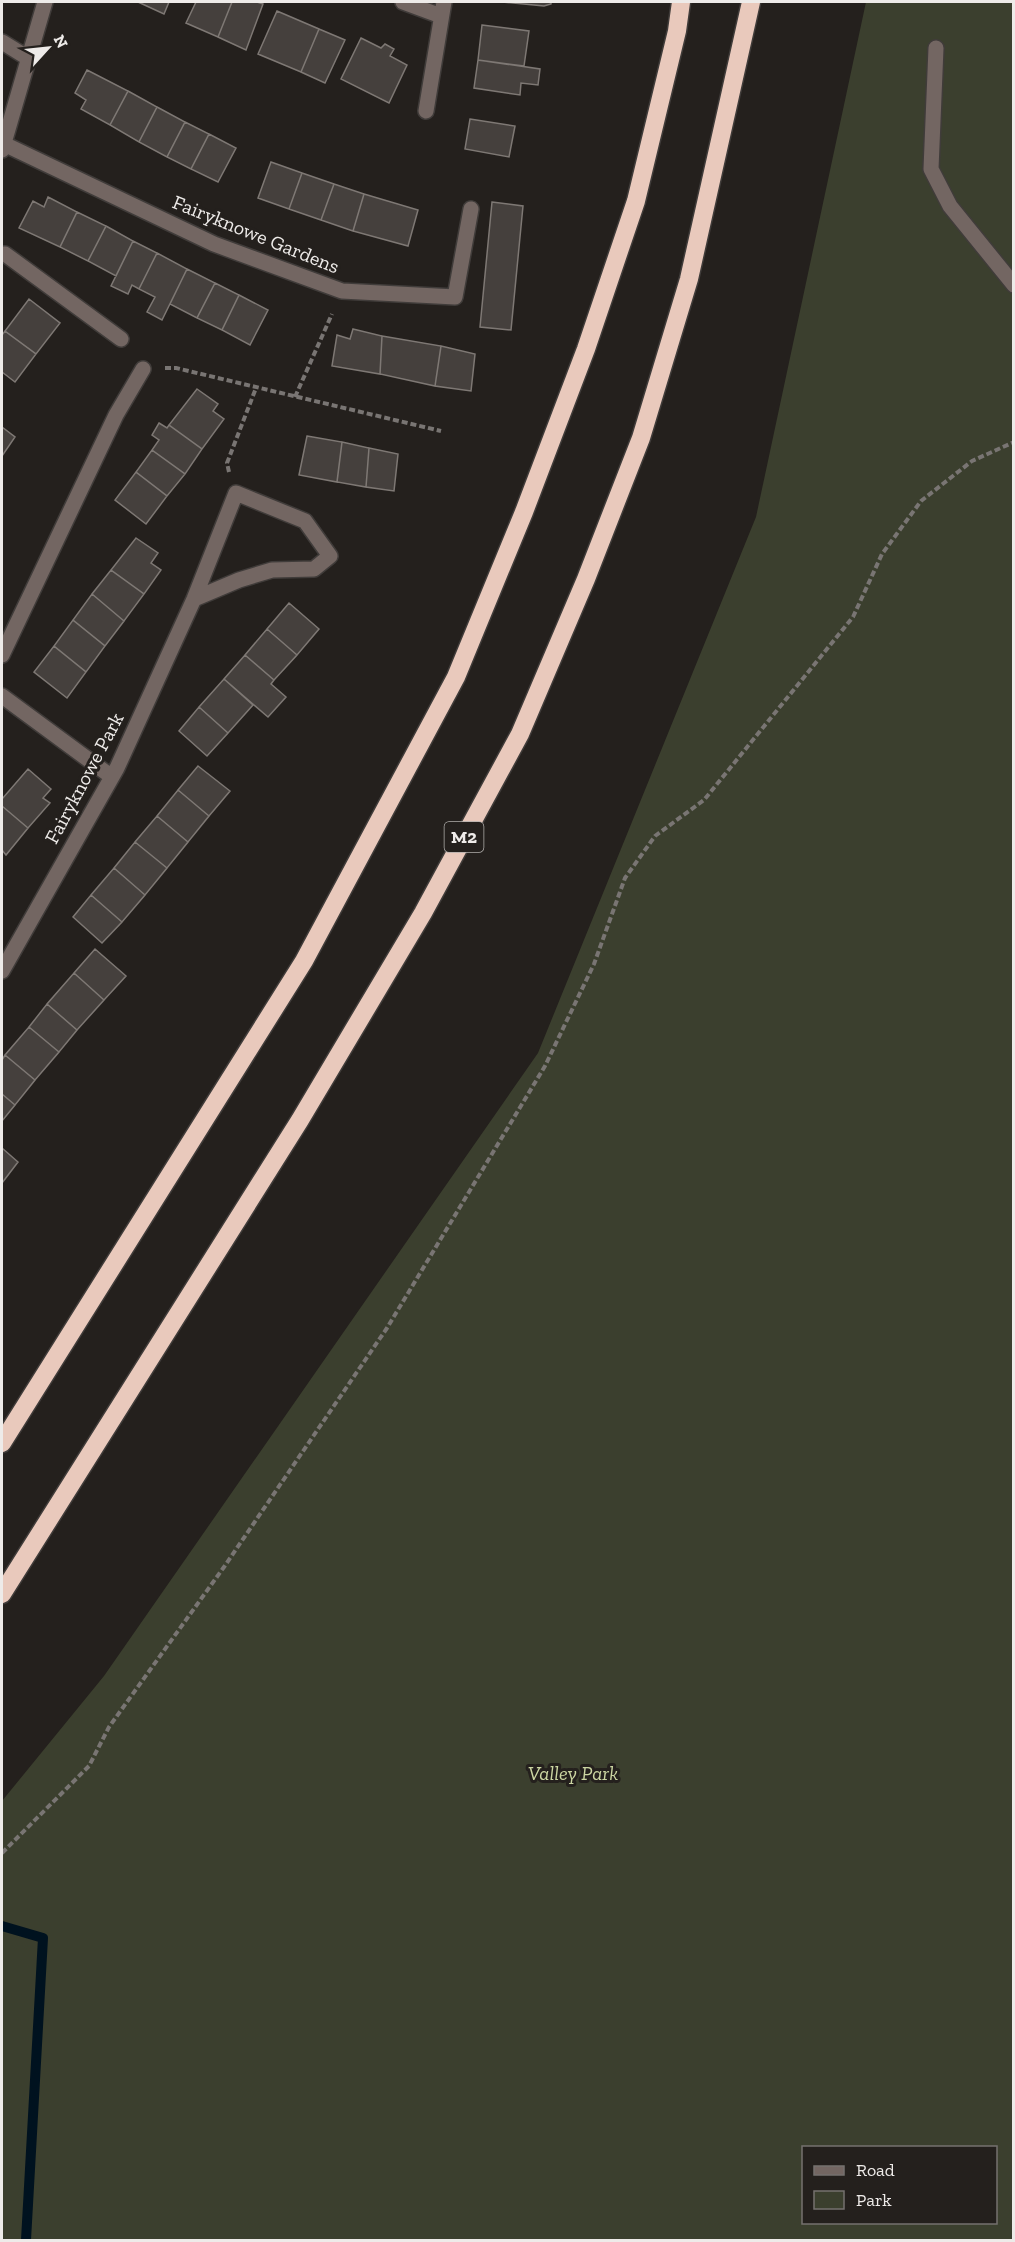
<svg xmlns="http://www.w3.org/2000/svg" width="1015" height="2242" font-family="'Zilla Slab',serif">
  <rect width="100%" height="100%" fill="#24201d"/>
  <path fill="#3b3f2e" fill-rule="evenodd" d="M866,2h147v2238h-1011v-439l102,-125 434,-623 218,-536zM804,2148h192v74h-192z"/>
  <g fill="none" stroke-linecap="round" stroke-linejoin="round">
    <path stroke="#00121f" stroke-width="10" d="M2,1926l41,12 -17,302"/>
  </g>
  <path fill="#45403d" stroke="#7e7874" stroke-width="1.5" d="M138,2h31l-5,12z
    M196,2h36l-14,35 -32,-14z
    M232,2h25l6,2 -17,46 -28,-13z
    M502,2h49v2l-7,2z
    M277,11l42,18 -18,43 -43,-18z
    M482,25l47,6 -5,35 -46,-6z
    M319,29l26,11 -20,43 -24,-11z
    M361,38l20,10 4,-4 9,5 -4,7 17,9 -18,38 -48,-24z
    M478,60l62,9 -2,16 -17,-2 -1,12 -46,-7z
    M87,70l41,21 -18,34 -29,-16 5,-9 -11,-7z
    M128,91l29,16 -18,35 -29,-17z
    M157,107l28,15 -18,35 -28,-15z
    M470,119l45,7 -6,31 -44,-8z
    M185,122l24,12 -18,35 -24,-12z
    M209,134l27,14 -18,34 -27,-13z
    M271,162l31,11 -13,36 -31,-11z
    M302,173l32,11 -13,36 -32,-11z
    M334,184l30,10 -11,37 -32,-11z
    M364,194l54,16 -10,36 -55,-15z
    M48,197l29,15 -17,35 -41,-19 14,-27 11,6z
    M492,202l31,4 -12,124 -31,-3z
    M77,212l29,14 -18,35 -28,-14z
    M106,226l27,15 -17,35 -28,-15z
    M133,241l24,12 -18,36 -7,-4 -4,9 -17,-8z
    M157,253l30,16 -25,51 -15,-8 8,-15 -16,-8z
    M187,269l28,14 -18,35 -27,-14z
    M215,283l24,12 -17,35 -25,-12z
    M239,295l29,15 -18,35 -28,-15z
    M29,299l31,24 -24,31 -31,-23z
    M353,329l29,7 -2,38 -48,-8 5,-31 13,4z
    M5,331l31,23 -21,28 -13,-10v-37z
    M382,336l59,10 -6,40 -55,-12z
    M441,346l34,8 -4,37 -36,-5z
    M197,389l21,15 -5,7 11,8 -22,30 -33,-24z
    M159,423l8,5 2,-3 33,24 -17,25 -33,-24 7,-10 -7,-5z
    M2,427l13,10 -13,19z
    M307,436l35,6 -5,40 -38,-7z
    M342,442l27,6 -3,39 -29,-5z
    M369,448l29,6 -4,37 -28,-4z
    M152,450l33,24 -18,22 -31,-24z
    M136,472l31,24 -21,28 -31,-24z
    M136,538l22,15 -7,10 10,7 -17,24 -33,-24z
    M111,570l33,24 -20,27 -32,-27z
    M92,594l32,27 -19,25 -32,-26z
    M289,603l30,26 -22,26 -30,-26z
    M73,620l32,26 -19,26 -32,-26z
    M267,629l30,26 -23,25 -29,-25z
    M54,646l32,26 -19,26 -33,-26z
    M245,655l29,25 -3,4 15,13 -18,20 -44,-38z
    M224,679l29,26 -25,28 -29,-26z
    M199,707l29,26 -21,23 -28,-25z
    M198,766l32,25 -21,25 -31,-26z
    M28,769l23,20 -8,9 7,5 -22,25 -26,-22v-7z
    M178,790l31,26 -21,26 -31,-26z
    M2,806l26,22 -22,27 -4,-5z
    M157,816l31,26 -21,26 -32,-26z
    M135,842l32,26 -22,27 -31,-27z
    M114,868l31,27 -23,27 -31,-27z
    M91,895l31,27 -20,21 -29,-26z
    M95,949l31,27 -22,24 -30,-27z
    M74,973l30,27 -27,30 -30,-26z
    M47,1004l30,26 -18,22 -30,-25z
    M29,1027l30,25 -24,28 -30,-25z
    M5,1055l30,25 -20,25 -13,-11v-34z
    M2,1094l13,11 -13,16z
    M2,1148l16,14 -16,21z"/>
  <g fill="none" stroke-linecap="round" stroke-linejoin="round">
    <defs>
      <path id="minor" d="M403,2l38,14
        M2,42l26,16
        M936,48l-5,121 19,37 64,79
        M426,111l18,-109
        M4,144l210,100 128,47 113,6 16,-88
        M2,150l43,-148
        M5,254l116,85
        M2,655l114,-240 27,-46
        M2,696l110,81
        M2,971l115,-203 77,-169 42,-106 69,28 25,35 -16,13 -42,1 -33,10 -45,19"/>
      <path id="highway" d="M2,1443l302,-482 152,-284 68,-165 62,-163 50,-148 41,-170 4,-29
        M2,1594l298,-474 123,-207 97,-179 66,-155 55,-141 48,-159 62,-277"/>
    </defs>
    <use href="#minor" stroke="#403c3a" stroke-width="18"/>
    <use href="#highway" stroke="#403c3a" stroke-width="21"/>
    <path stroke="#797573" stroke-width="4" stroke-dasharray="6 3" stroke-linecap="butt" d="M165,368h11l265,63
      M295,397l37,-83
      M229,472l-2,-9 29,-75
      M2,1853l87,-87 20,-39 115,-160 163,-239 158,-262 49,-102 31,-86 30,-42 49,-36 149,-183 29,-63 39,-53 51,-40 42,-19"/>
    <use href="#minor" stroke="#736662" stroke-width="15"/>
    <use href="#highway" stroke="#e9c9bc" stroke-width="18"/>
  </g>
  <g text-anchor="middle" dominant-baseline="central" stroke-width="6" stroke-linejoin="round" paint-order="stroke">
    <rect fill="#24201d" stroke="#b1aeac" stroke-width="1.5" x="444.5" y="822" width="39" height="30" rx="4.5"/>
    <g font-size="18" font-weight="bold" fill="#eeebe9">
      <text x="464" y="837">M2</text>
    </g>
    <g font-size="20" fill="#eeebe9" stroke="#24201d">
      <text transform="translate(256 234) rotate(22)">Fairyknowe Gardens</text>
      <text transform="translate(84 778) rotate(-62)">Fairyknowe Park</text>
    </g>
    <g font-size="20" font-style="italic" fill="#ccd6a2" stroke="#24201d">
      <text x="573" y="1773">Valley Park</text>
    </g>
  </g>
  <rect width="1015" height="2242" fill="none" stroke="#eeebe9" stroke-width="6"/>
  <rect x="802" y="2146" width="195" height="78" fill="#24201d" stroke="#75716f" stroke-width="1.5"/>
  <rect x="814" y="2166" width="30" height="9" fill="#736662" stroke="#75716f" stroke-width="1.5"/>
  <text x="856" y="2176" font-size="18" fill="#eeebe9">Road</text>
  <rect x="814" y="2191" width="30" height="18" fill="#3b3f2e" stroke="#75716f" stroke-width="1.5"/>
  <text x="856" y="2206" font-size="18" fill="#eeebe9">Park</text>
  <g transform="translate(48 48) rotate(63)" stroke="#24201d" stroke-width="4.5" paint-order="stroke">
  <path d="M0-4.5L10 22L0 15L-10 22Z" fill="#eeebe9"/>
  <text y="-9" font-size="16" font-weight="bold" text-anchor="middle" fill="#eeebe9">N</text>
  </g>
</svg>
